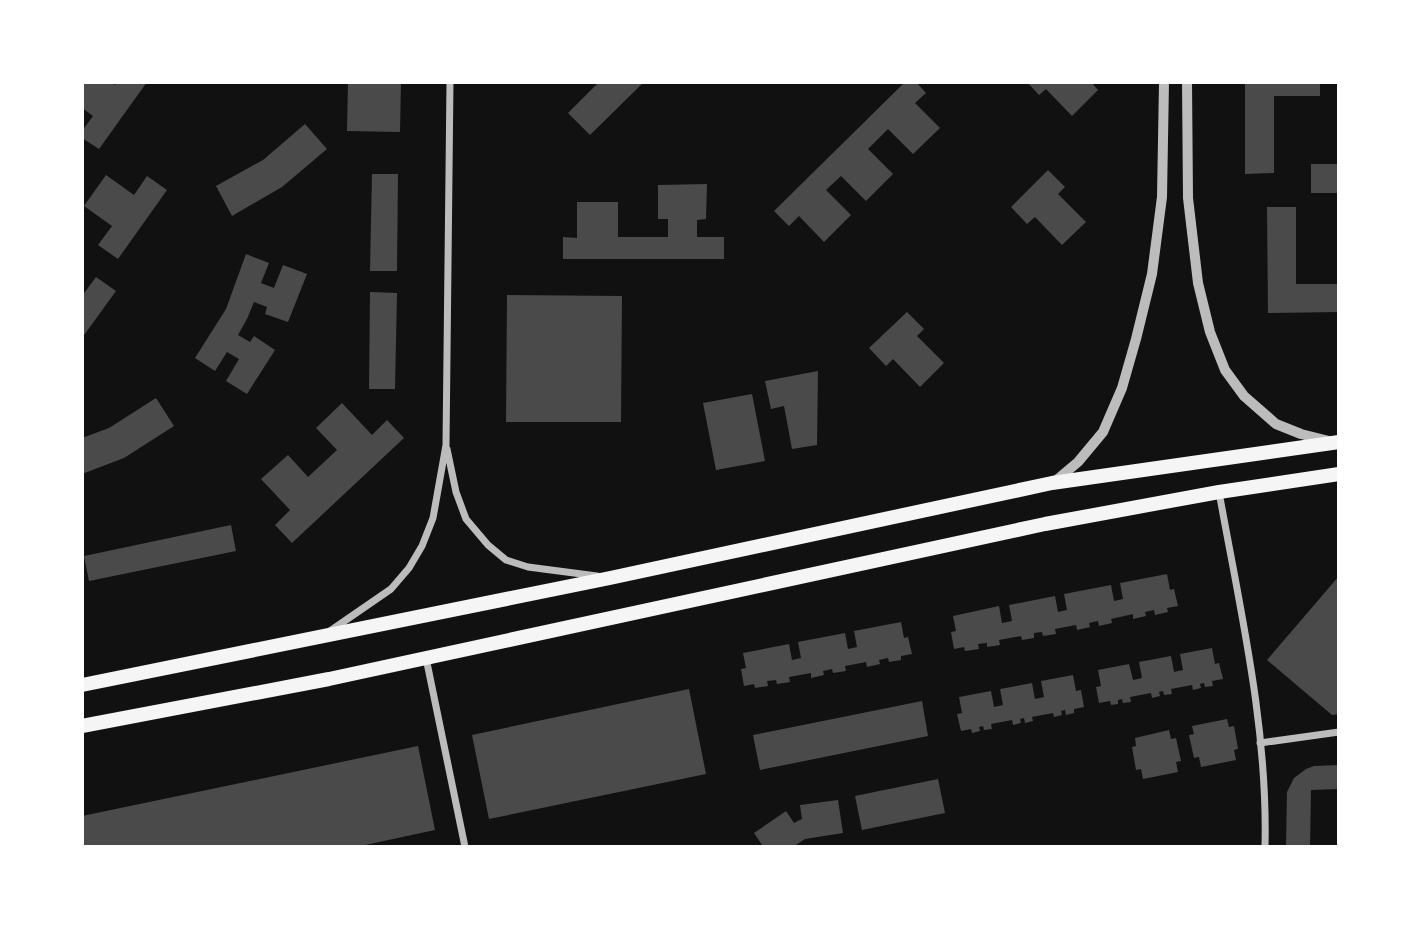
<svg xmlns="http://www.w3.org/2000/svg" width="1421" height="929" font-family="'Asap Condensed',sans-serif">
  <rect width="100%" height="100%" fill="#111"/>
  <path fill="#4a4a4a" d="M82,82h28l5,3 2,-3h30l-48,67 -17,-11v-7l11,-15 -11,-8z
    M348,82h53l-1,50 -53,-1z
    M599,82h45l-54,53 -22,-22z
    M905,82h11l10,11 -11,10 25,25 -27,26 -25,-25 -20,20 25,25 -27,27 -25,-25 -15,14 25,25 -27,27 -25,-26 -10,10 -15,-15z
    M1027,82h64l7,8 -26,26 -26,-27 -7,6z
    M1245,82h75v14h-46v77l-29,1z
    M305,124l22,25 -45,38 -50,29 -16,-30 47,-26z
    M1311,164h28v29h-28z
    M1048,170l17,17 -7,7 28,28 -24,23 -27,-28 -8,7 -16,-17z
    M372,174h26l-1,97h-27z
    M106,175l28,20 13,-19 20,14 -49,69 -20,-14 14,-19 -28,-20z
    M707,184l-1,35 -9,1v17h27v22h-161v-22l14,1v-36h41v35h50v-18h-10v-34z
    M1267,207h29v77h43v28l-71,1z
    M246,254l23,9 -8,20 13,5 9,-23 24,9 -19,48 -23,-8 2,-7 -13,-5 -7,17 -9,16 12,7 4,-6 21,14 -28,44 -21,-13 13,-22 -12,-7 -12,19 -20,-13 31,-49z
    M96,277l20,14 -34,47v-42z
    M370,292l27,1 -2,96h-26z
    M507,295l115,1 -1,126h-115z
    M907,312l17,17 -7,7 27,27 -24,24 -27,-28 -7,7 -17,-18z
    M818,371l-1,74 -25,4 -8,-43 -13,3 -6,-28z
    M752,394l13,67 -49,9 -13,-67z
    M156,398l18,28 -50,32 -42,16v-36l27,-10z
    M342,403l30,32 15,-15 17,18 -112,105 -17,-18 15,-15 -29,-31 27,-24 20,22 29,-27 -21,-22z
    M231,525l5,26 -147,30 -5,-25z
    M1167,574l3,16 4,-1 4,17 -11,2 1,4 -13,3 -1,-5 -9,2 1,4 -13,3v-5l-22,5 1,4 -13,3 -1,-5 -9,2 1,4 -13,3 -1,-5 -21,4 1,5 -13,2 -1,-4 -8,1v5l-12,2 -1,-4 -22,4 1,5 -13,2v-4l-9,1 1,5 -14,2 -1,-4 -10,2 -3,-17 5,-1 -3,-15 46,-10 3,17 10,-2 -3,-16 46,-9 3,16 9,-2 -3,-16 47,-9 3,16 9,-2 -3,-16z
    M1339,576v138l-7,1 -65,-55z
    M901,622l3,16 4,-1 4,17 -11,2v4l-12,2 -1,-4 -9,2 1,4 -13,3 -1,-5 -21,4 1,5 -13,2 -1,-4 -9,2 1,4 -13,3v-5l-22,4 1,5 -13,2 -1,-4 -9,1 1,5 -13,2 -1,-4 -10,2 -3,-17 5,-1 -3,-15 46,-9 3,16 9,-2 -3,-16 47,-9 3,16 9,-2 -3,-16z
    M1212,648l3,16 4,-1 4,16 -11,2 1,5 -8,1 -1,-4 -4,1 1,4 -8,2 -1,-5 -21,4 1,5 -8,1 -1,-4 -4,1 1,4 -8,2 -1,-5 -21,4 1,5 -8,1 -1,-4 -4,1v4l-7,1 -1,-4 -11,2 -3,-16 5,-1 -3,-16 31,-6 4,16 9,-2 -3,-16 32,-6 3,16 9,-2 -3,-16z
    M1073,675l3,16 5,-1 3,17 -10,2v4l-8,2 -1,-5 -4,1 1,4 -8,2 -1,-4 -21,4 1,4 -8,2 -1,-5 -4,1 1,4 -8,2 -1,-5 -21,4 1,5 -8,1 -1,-4 -4,1 1,4 -8,2 -1,-4 -10,2 -4,-17 5,-1 -3,-16 32,-6 3,16 9,-2 -3,-16 32,-6 3,16 9,-2 -3,-16z
    M689,689l17,85 -217,45 -17,-84z
    M922,701l6,35 -168,34 -7,-35z
    M1227,719l2,8 5,-1 4,23 -4,1 2,10 -35,7 -2,-10 -5,1 -5,-23 5,-1 -2,-8z
    M1169,730l2,9 5,-1 5,23 -5,1 2,10 -35,7 -2,-10 -5,1 -4,-23 4,-1 -1,-8z
    M418,746l17,84 -79,17h-274v-31z
    M1339,765v24l-28,1 -1,57h-24l1,-55 7,-14 12,-9 8,-3z
    M938,779l7,34 -83,17 -7,-34z
    M838,800l5,33 -38,6 -12,8h-32l1,-2 -8,-12 32,-22 8,12 8,-4 -2,-14z"/>
  <g fill="none" stroke-linecap="round" stroke-linejoin="round">
    <path stroke="#bcbcbc" stroke-width="7" d="M447,449l9,43 10,27 22,26 18,15 22,7 69,9
      M1219,492c21,117 49,235 46,355
      M330,631l61,-42 18,-21 13,-22 11,-28 13,-73 4,-363
      M426,658l39,189
      M1260,743l79,-11"/>
    <path stroke="#bcbcbc" stroke-width="10" d="M1187,82l1,116 10,85 12,49 15,38 19,26 32,28 25,10 28,7
      M1053,483l25,-21 25,-30 19,-44 14,-49 16,-65 10,-77 2,-115"/>
    <path stroke="#f5f5f5" stroke-width="14" d="M82,685l528,-107 442,-95 287,-41
      M82,726l247,-47 716,-155 174,-32 120,-18"/>
  </g>
  <rect width="1421" height="929" fill="none" stroke="#ffffff" stroke-width="168"/>
</svg>
